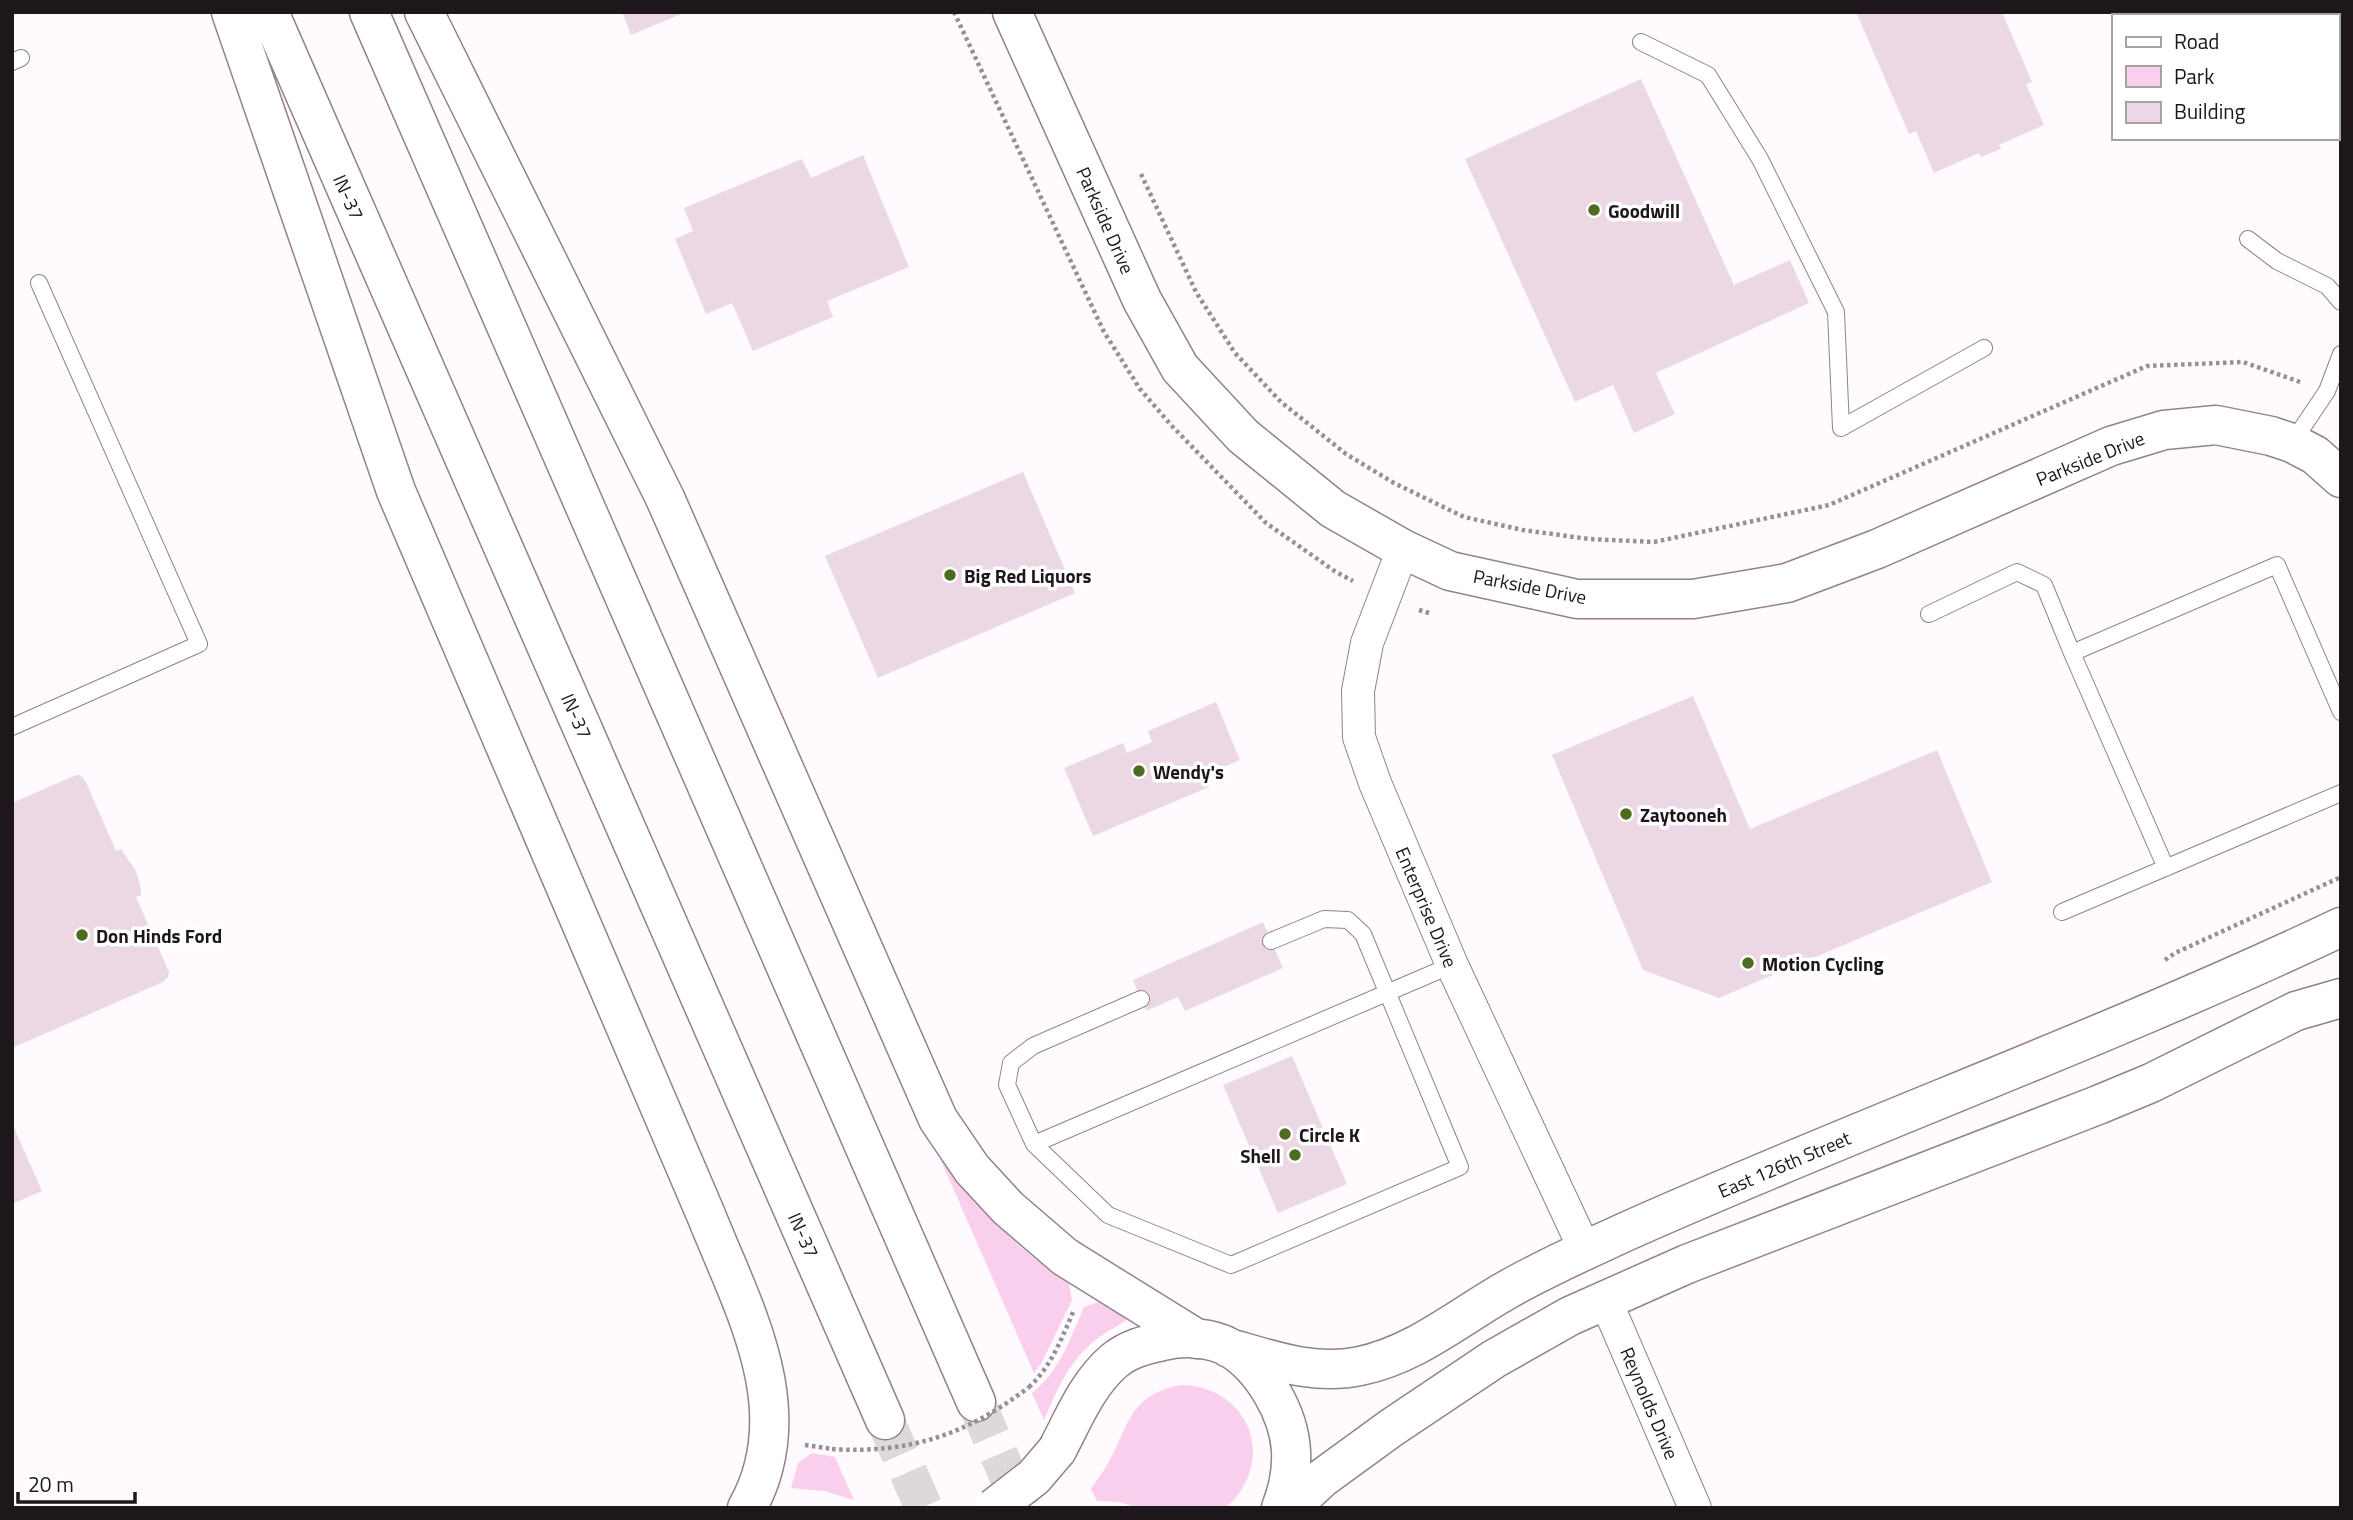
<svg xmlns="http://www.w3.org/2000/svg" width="2353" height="1520" font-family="'Titillium Web',sans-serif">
  <rect width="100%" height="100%" fill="#fefafd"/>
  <path fill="#facfed" d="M939,1156c38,50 77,93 130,128l3,16 -30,62 -8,11z
    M1099,1302l24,13 3,5c-9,7 -19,11 -28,18 -28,21 -41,51 -54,82l-12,-27c28,-22 38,-54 52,-86z
    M1181,1385c52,0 89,49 64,98 -5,10 -12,19 -21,25h-84l-21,-6 -22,-1 -6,-12c7,-10 15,-21 21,-33 18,-38 22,-62 69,-71z
    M812,1453l23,4 19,43 -30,-9 -33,-3 7,-25z"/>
  <path fill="#ecd8e5" d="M622,12h64l-55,23z
    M1856,12h146l30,70 -6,2 18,41 -45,20 2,4 -20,8 -2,-4 -45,20 -18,-42 -7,3z
    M1641,79l93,206 56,-25 19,43 -153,70 19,41 -41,19 -21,-48 -38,17 -110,-243z
    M863,155l46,112 -82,34 6,16 -80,34 -21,-48 -26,11 -31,-75 18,-8 -9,-23 118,-49 9,19z
    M1023,472l52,121 -197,85 -53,-122z
    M1693,696l57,133 187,-79 55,132 -273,116 -76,-28 -91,-215z
    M1216,702l24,58 -36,15 5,12 -116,49 -29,-68 59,-25 4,10 25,-11 -4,-11z
    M76,775h4l5,5 31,71 5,-2 15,22 5,18v6l-5,2 33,75 -1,5 -5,5 -151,66v-245z
    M1263,922l20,46 -98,43 -7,-14 -32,14 -13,-31z
    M1292,1056l55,128 -69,29 -55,-128z
    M12,1123l30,68 -30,13z"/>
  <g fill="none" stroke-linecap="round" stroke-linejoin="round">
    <path stroke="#dcd8db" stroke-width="38" stroke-dasharray="38 19" stroke-linecap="butt" d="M976,1402l46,106
      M885,1420l39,88"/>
    <defs>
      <path id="lane" d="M1641,42l67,33 52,84 76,153 5,116 143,-80
        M12,62l9,-4
        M2248,239l29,22 50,25 14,16
        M2292,443l35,-52 14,-37
        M1929,614l88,-42 27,13 28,68 205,-88 64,147
        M2072,653l94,215
        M12,727l187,-83 -160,-361
        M2062,912l279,-119
        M1141,999l-108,47 -22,17 -4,22 27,59 74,71 123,50 229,-98 -97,-233 -15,-14 -24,-1 -53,22
        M1034,1144l418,-179"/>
      <path id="street" d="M1403,549l-36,94 -9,48 1,46 16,46 77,182 133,285
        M1605,1299l90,209"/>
      <path id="secondary" d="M1012,12l130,288 38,68 63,68 90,73 70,40 47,22 127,28h116l94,-16 90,-34 234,-103 53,-16 52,-5 55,11 21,7 23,12 26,23
        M1229,1348c43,12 86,28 131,18 54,-11 98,-48 145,-75 38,-22 79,-40 120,-59 237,-106 481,-194 716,-305
        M1057,1450c16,-30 30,-66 57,-89 14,-12 31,-16 49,-20 21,-5 48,-4 67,7 32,19 59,65 61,103 1,19 -3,39 -10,57
        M1290,1508l31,-29 70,-51 103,-69 76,-43 117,-52 411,-159 53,-22 145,-72 45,-13"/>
      <path id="highway" d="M231,12l165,479 310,724c37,93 96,195 41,293
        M269,12l616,1408
        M369,12l607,1390
        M424,12l241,486 273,621 34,50 36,39 57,49 132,82"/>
    </defs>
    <use href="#lane" stroke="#93818d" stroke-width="18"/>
    <use href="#street" stroke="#93818d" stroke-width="34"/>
    <use href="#secondary" stroke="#93818d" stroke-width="41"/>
    <use href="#highway" stroke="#93818d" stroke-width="41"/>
    <path stroke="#969094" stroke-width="4.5" stroke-dasharray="3.5 3.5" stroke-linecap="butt" d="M954,12l150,320 36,57 31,36 95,98 70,49 17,9
      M1141,174l55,118 39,61 46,49 65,52 48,29 70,34 59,13 66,9 65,3 175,-37 318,-139 96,-4 57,20
      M1419,610l10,3
      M2165,960l10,-7 166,-76
      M1029,1387c23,-21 33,-50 45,-77
      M805,1445l27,4"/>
    <use href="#lane" stroke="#fff" stroke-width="16"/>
    <use href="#street" stroke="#fff" stroke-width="32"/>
    <use href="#secondary" stroke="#fff" stroke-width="38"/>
    <use href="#highway" stroke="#fff" stroke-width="38"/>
    <defs>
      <path id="secondary-bridge" d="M994,1508l40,-31 23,-27"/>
    </defs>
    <use href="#secondary-bridge" stroke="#93818d" stroke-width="41" stroke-linecap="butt"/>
    <path stroke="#969094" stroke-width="4.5" stroke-dasharray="3.5 3.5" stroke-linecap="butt" d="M832,1449c78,5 136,-15 197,-62"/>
    <use href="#secondary-bridge" stroke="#fff" stroke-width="38"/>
  </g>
  <g fill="#4f6b1f" stroke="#fff" stroke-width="2.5">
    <circle cx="1594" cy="210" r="7"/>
    <circle cx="950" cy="575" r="7"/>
    <circle cx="1139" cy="771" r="7"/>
    <circle cx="1626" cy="814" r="7"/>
    <circle cx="82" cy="935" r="7"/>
    <circle cx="1748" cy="963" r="7"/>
    <circle cx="1285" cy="1134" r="7"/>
    <circle cx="1295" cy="1155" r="7"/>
  </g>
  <g text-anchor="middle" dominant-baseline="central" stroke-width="7" stroke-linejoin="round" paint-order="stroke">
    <g font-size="19" fill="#1d161b" stroke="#fff">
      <text transform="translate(349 197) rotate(66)">IN-37</text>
      <text transform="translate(1106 220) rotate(66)">Parkside Drive</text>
      <text transform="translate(2090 458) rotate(-22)">Parkside Drive</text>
      <text transform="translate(1530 586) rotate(11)">Parkside Drive</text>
      <text transform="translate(577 716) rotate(66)">IN-37</text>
      <text transform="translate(1427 907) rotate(67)">Enterprise Drive</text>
      <text transform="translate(1784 1164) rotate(-23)">East 126th Street</text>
      <text transform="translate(804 1235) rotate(66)">IN-37</text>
      <text transform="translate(1650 1403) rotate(67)">Reynolds Drive</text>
    </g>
    <g font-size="19" font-weight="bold" fill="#1d161b" stroke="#fff" text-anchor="start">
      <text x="1608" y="210">Goodwill</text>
      <text x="964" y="575">Big Red Liquors</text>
      <text x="1153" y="771">Wendy's</text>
      <text x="1640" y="814">Zaytooneh</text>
      <text x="96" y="935">Don Hinds Ford</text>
      <text x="1762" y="963">Motion Cycling</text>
      <text x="1299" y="1134">Circle K</text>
      <text x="1281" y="1155" text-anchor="end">Shell</text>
    </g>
  </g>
  <rect width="2353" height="1520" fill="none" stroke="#1d161b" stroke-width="28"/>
  <rect x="2112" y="14" width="228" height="126" fill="#ffffff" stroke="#a5a2a4" stroke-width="2"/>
  <rect x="2126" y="37" width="35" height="10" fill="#ffffff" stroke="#a5a2a4" stroke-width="2"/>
  <text x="2174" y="49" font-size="21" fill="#1d161b">Road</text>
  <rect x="2126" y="66" width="35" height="21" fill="#facfed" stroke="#a5a2a4" stroke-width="2"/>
  <text x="2174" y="84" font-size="21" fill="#1d161b">Park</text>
  <rect x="2126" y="102" width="35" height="21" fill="#ecd8e5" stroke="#a5a2a4" stroke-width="2"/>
  <text x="2174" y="119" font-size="21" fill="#1d161b">Building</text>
  <path d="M18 1492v10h117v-10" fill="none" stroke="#1d161b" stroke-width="3.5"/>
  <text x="28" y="1492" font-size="21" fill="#1d161b" stroke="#ffffff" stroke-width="5" paint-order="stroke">20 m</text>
</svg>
